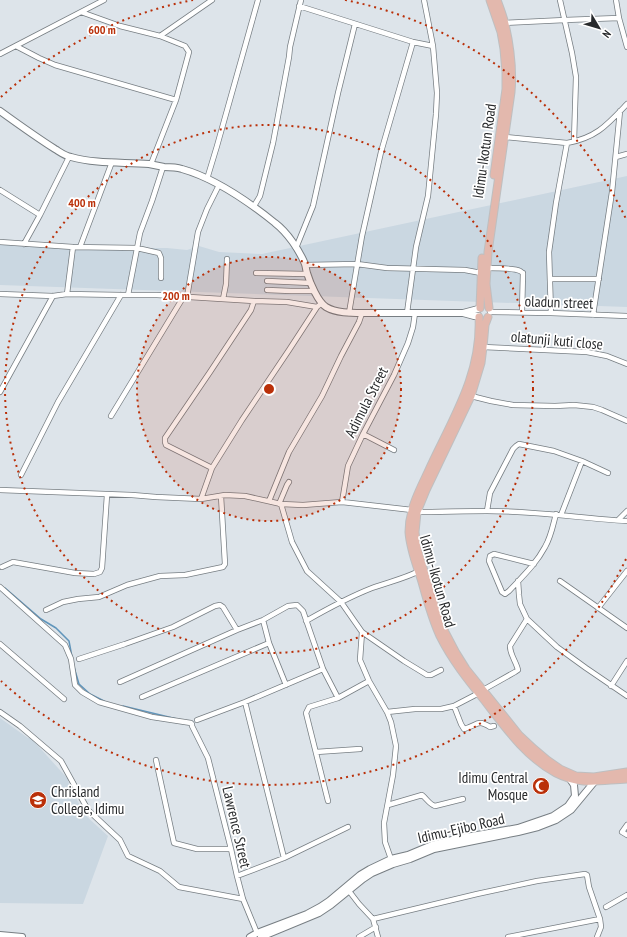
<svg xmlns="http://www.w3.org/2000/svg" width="627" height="937" font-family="'PT Sans Narrow',sans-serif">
  <rect width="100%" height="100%" fill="#dde4ea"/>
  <path fill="#cad7e1" d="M627,176v131l-627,-22v-41l123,4h44l20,2 12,-4 20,6 43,2z
    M0,718l28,20 2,-1 38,42 1,6 16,30 23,21 -25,68 -83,-1z"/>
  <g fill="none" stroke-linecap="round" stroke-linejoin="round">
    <path stroke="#6095bb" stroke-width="1.5" d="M5,588l36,31 15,9 13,13 3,16
      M74,667l5,17 11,10 14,7
      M123,706l54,13"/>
    <defs>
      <path id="street" d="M560,0l12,53 4,24 -2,64
        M616,0l3,18 8,29
        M299,6l114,36 20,4
        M81,12l39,14 40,10 52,-36
        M505,23l60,-3 54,-2
        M16,46l23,12 16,7 121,35
        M0,54l104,-54
        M505,137l62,6c29,-5 40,-18 60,-39
        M616,157l11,-3
        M151,164l25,-64 13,-48 -4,-6 -25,-10
        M207,179l10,-33 41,-146
        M0,190l40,25
        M254,206l6,-10 13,-53 16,-86 1,-10 11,-47
        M0,242l73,5 64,1 22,5 2,5v20
        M24,244l16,-29 29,-58
        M80,247l32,-85
        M296,248l17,-42 25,-113 17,-69
        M305,265l52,-1 30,4 78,2 16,3
        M486,268c7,0 29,0 34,3 1,0 2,2 3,2l-1,39
        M256,273l51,1
        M550,279h49
        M267,281l44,2
        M267,290l24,1h23
        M0,294l53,2 14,-2 54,1h36l97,6 33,1 30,5 5,-4
        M67,294l6,-47
        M128,295l12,-62 12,-32 11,-34
        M187,297l11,-65 9,-23 12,-24
        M223,299l3,-15 1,-25
        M490,312l61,1 76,3
        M349,313l13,-77 19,-84 32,-110
        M407,313l9,-66 12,-51 8,-82 1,-21 -4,-47 -9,-46
        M551,313l-2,-61 7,-49 11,-60
        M593,315l19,-123 8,-81
        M483,347l104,5 20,4 20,8
        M0,392l53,-96
        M471,396l20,5 22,4 42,1 19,-1 19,2 9,3 25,11
        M111,416l73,-120
        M363,434l31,16
        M212,468l-46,-23 -1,-3v-4l45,-66 41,-62 3,-9
        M21,475l37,-73 63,-107
        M0,490l132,5 24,2 45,2 24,-4 20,1 36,8 22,1 39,-3 70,8
        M201,499l11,-31 30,-48 47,-70 28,-43
        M269,501l20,-49 33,-56 19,-40 18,-34 3,-9
        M342,502l6,-36 15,-32 31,-59 14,-32 5,-16 2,-14
        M279,504l8,-19 2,-3
        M281,504l11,38 15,29 34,31 21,30 42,29 23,14h4l10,-5
        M487,511l3,-18 23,-44 3,-3 3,-2 35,7 28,10 26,12
        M417,512c23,0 47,-1 70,-1 47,0 93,7 140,10
        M561,515l21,-54
        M618,520l9,-9
        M534,564l-40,-10 -4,2 -1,5 13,31 3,2 4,-3c13,-14 27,-27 36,-44 6,-10 8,-22 11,-33
        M2,567l11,-5 62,11 19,1 6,-2 2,-4 5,-73
        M518,581l1,14 1,9 7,15 30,28 29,21 41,28
        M560,581l67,47
        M0,587l65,58 6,14 4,26 7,7 17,10 53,15 39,6 1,1v2l16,32 23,91 6,27 6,23 14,34
        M598,608l29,-37
        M46,610l17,-8 15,-3 21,-2 28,-12 33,-9 25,-1 38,-8 2,-3 -4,-68
        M263,620l6,23 17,42
        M306,621c21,-12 43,-24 66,-33 16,-6 32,-9 47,-17
        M362,632l-2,28 9,21 18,31 4,10 5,24 -3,29 -9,48 1,19 6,17
        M0,644l64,55
        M79,659l46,-15 48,-17 42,-21 5,-1 3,2 14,23
        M120,682l117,-52 26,-10 25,-14 9,-1 6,6 20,58 15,29
        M611,686l16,-25
        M483,690l32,-18 3,-2c-2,-9 -8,-15 -8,-24l17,-27
        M142,697l127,-54
        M245,702l39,156
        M454,706l7,18 3,5c14,-4 13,-10 26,-2l4,-1
        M0,712l20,14 41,35 27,49 32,30 8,16 32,15 19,16 64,12
        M387,712l28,-3h26l13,-3 25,-13
        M197,720l48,-18 78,-33
        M316,752l44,-3
        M156,760l18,83 23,6h34
        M328,801l-22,-88 3,-6 29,-9 31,-17
        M388,805l34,-10c5,4 7,9 13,11l28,-7
        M627,825l-5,7 5,3
        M237,876l47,-18 64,-31
        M349,891l10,13 14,15 5,18
        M606,907l21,-12
        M373,919l104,-25 60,-13 48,-7 2,1 2,12 11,32 1,8 -4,10
        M359,937l17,-10
        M508,937l92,-18"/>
      <path id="secondary" d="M0,111c18,13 36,26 55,38 5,3 10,7 16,8 25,7 52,5 78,7 5,1 10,2 15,3 6,0 12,0 18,2 32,9 67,33 93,54 13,10 24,27 30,41 1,3 1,6 2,9 3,10 11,29 19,34 10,6 25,6 36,6h101l11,3h4
        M463,313l15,-4
        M0,935l22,2
        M250,937l7,-4 50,-19 13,-7 9,-6 31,-26 10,-6 21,-10 17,-4 24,-10 28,-7 58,-10 35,-12 15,-10 7,-10 -1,-11 -4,-6
        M261,937l58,-24 12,-8 32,-26 9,-6 21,-9 17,-5 24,-10 84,-17 20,-5 18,-7 15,-10 24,-29"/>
      <path id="primary" d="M490,0l11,32 3,17 2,23v17l-12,86
        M480,308l2,-50
        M489,308l-3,-24 2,-32 23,-160c2,-23 -1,-46 -6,-68 -2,-8 -5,-16 -8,-24
        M479,317c3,59 -28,104 -51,155 -5,11 -14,28 -16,39 -2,7 -3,15 -3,21 1,17 8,34 13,50 5,18 10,37 18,54 12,24 28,44 45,65 20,26 41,56 71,72 25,13 45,7 71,6
        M488,317l-3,8 -2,22 -2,16 -10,33 -45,94 -9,22 -2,20 2,16 20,65 8,19 11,21 10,16 53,66 15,14 13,11 13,9 16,7 18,1 33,-5"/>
    </defs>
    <use href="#street" stroke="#777e83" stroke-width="6"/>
    <use href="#secondary" stroke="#777e83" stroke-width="8"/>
    <use href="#primary" stroke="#bebfc0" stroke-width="9"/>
    <use href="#street" stroke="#fff" stroke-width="4.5"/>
    <use href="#secondary" stroke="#fff" stroke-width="6"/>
    <use href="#primary" stroke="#e3b8ad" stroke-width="7"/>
  </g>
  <circle cx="269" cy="389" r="132" fill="#ba3009" fill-opacity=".12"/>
  <g fill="none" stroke="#ba3009" stroke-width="2" stroke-dasharray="2 4">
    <circle cx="269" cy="389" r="132"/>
    <circle cx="269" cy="389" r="264"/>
    <path d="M626 559A396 396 0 0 1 1 681M1 97A396 396 0 0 1 193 0M345 0A396 396 0 0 1 626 219"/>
  </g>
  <defs>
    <symbol id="mosque-disc" viewBox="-11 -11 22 22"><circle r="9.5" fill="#ba3009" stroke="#fff"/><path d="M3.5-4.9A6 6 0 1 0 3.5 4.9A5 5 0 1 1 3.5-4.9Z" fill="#fff"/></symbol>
    <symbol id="school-disc" viewBox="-11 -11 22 22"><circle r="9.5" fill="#ba3009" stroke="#fff"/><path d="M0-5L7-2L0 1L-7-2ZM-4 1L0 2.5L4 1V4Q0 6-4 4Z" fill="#fff"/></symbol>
  </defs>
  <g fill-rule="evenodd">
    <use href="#mosque-disc" x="531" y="776" width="20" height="20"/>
    <use href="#school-disc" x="28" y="790" width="20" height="20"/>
  </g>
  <g text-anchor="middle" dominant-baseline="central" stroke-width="3.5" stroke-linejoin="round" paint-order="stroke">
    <g font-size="15" fill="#282a2c" stroke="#fff">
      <text transform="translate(484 151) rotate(-82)">Idimu-Ikotun Road</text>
      <text transform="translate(559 302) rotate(2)">oladun street</text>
      <text transform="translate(557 340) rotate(5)">olatunji kuti close</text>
      <text transform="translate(366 402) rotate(-63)">Adimula Street</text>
      <text transform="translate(438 581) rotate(74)">Idimu-Ikotun Road</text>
      <text transform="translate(237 827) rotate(77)">Lawrence Street</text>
      <text transform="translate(461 828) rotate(-13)">Idimu-Ejibo Road</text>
    </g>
    <g font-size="15" fill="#282a2c" stroke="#fff" text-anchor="end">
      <text x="528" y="777">Idimu Central<tspan x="528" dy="17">Mosque</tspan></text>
      <text x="51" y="791" text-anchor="start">Chrisland<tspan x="51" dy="17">College, Idimu</tspan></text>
    </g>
  </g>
  <circle cx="269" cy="389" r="6" fill="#ba3009" stroke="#fff" stroke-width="2"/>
  <g font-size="12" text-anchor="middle" font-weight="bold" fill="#ba3009" stroke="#fff" stroke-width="3.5" stroke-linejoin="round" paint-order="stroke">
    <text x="102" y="34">600 m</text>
    <text x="82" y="207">400 m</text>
    <text x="176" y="300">200 m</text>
  </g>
  <g transform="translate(599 28) rotate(128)" stroke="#ffffff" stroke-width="3" paint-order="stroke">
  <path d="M0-3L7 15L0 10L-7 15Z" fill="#282a2c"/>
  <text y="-6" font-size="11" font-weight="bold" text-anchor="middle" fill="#282a2c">N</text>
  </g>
</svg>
